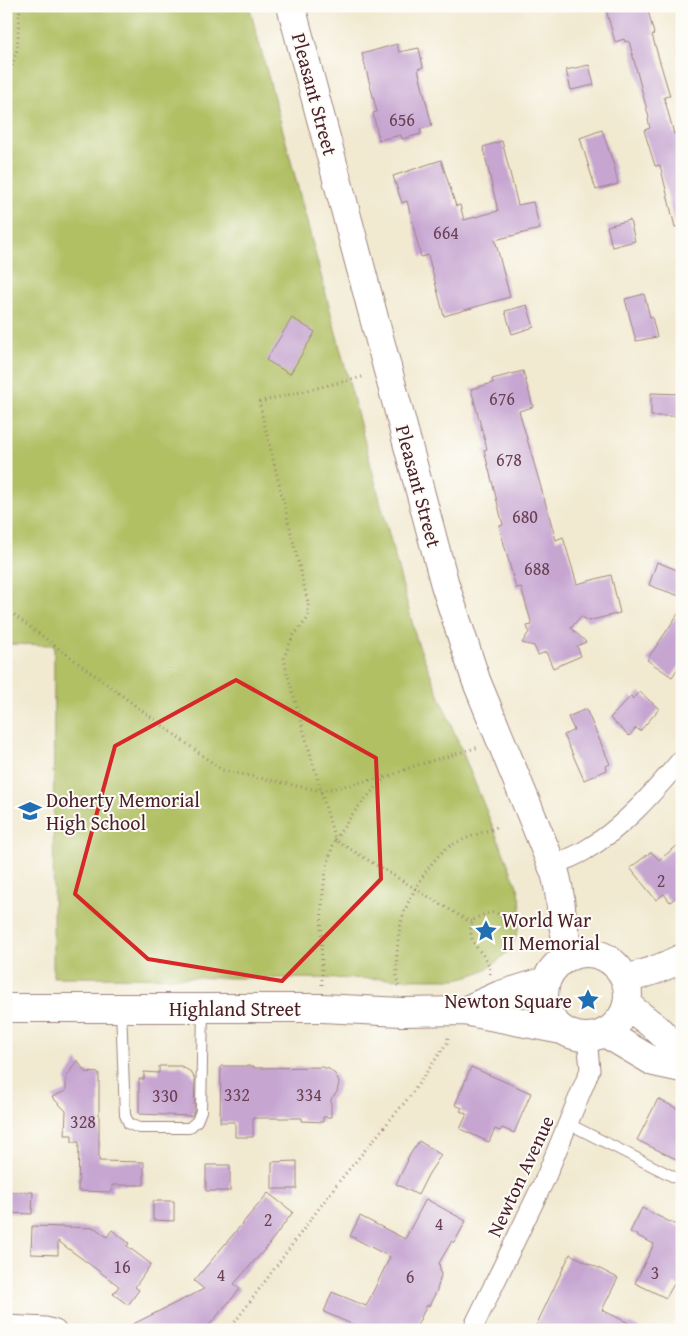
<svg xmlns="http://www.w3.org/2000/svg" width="688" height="1336" font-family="'Gentium Book Plus',serif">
  <rect width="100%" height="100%" fill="#fdfcf7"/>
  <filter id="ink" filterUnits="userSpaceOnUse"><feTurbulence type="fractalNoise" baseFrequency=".02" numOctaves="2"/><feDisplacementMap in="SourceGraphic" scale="10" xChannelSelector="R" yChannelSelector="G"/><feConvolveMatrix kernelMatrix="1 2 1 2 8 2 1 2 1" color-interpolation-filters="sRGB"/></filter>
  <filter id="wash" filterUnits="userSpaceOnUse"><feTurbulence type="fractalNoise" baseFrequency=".0096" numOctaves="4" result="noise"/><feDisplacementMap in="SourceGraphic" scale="20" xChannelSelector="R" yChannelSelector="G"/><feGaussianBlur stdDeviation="1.12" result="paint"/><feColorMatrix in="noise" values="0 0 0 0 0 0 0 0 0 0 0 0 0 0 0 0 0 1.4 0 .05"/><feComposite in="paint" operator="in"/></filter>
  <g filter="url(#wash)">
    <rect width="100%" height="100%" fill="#f1e9d0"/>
    <path fill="#b0c063" stroke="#7d7047" d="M6,6h243l33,121 135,514 102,250c9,47 -16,80 -63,88l-403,-2 1,-332 -48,-1z"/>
    <g id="blocks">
      <path fill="#c6a5d1" d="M605,6h42l7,28 -2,1 18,61 -6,1 10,37 5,-1 3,10v84h-7l-15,-62 -5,1 -11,-36 6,-2 -2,-9 1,-1 -20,-77 -4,1 -1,-3 -9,3z
        M397,44l2,8 20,-4 4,19 -5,2 14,57 -12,3 1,5 -19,5 -1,-4 -22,5 -6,-27 4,-1 -15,-58z
        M589,65l5,20 -23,5 -5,-20z
        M602,130l12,36 4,18 -22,6 -16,-52z
        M502,141l16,64 15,-3 7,27 -45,11 15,57 -66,19 -16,-61 -7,2 -14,-56 -5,2 -9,-27 48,-16 15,46 4,-1 4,15 34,-9 -15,-64z
        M630,220l5,21 -23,6 -5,-21z
        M644,294l6,23h2l5,20 -21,4 -11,-42z
        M527,305l7,22 -22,7 -7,-23z
        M292,318l23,14 -25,42 -24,-14z
        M523,371l10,36 -14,4 37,129 7,-3 14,47 34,-9 9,38 -32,8 -7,-5 -10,12 15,14 -9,4 4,10 -28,12 -7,-16 -8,3 -4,-9 -12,-3 7,-11 -2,-6 5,-1 -11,-38 -5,1 -17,-62 4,-1 -19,-75 3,-1 -16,-60 22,-6 -1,-4z
        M651,393l31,1v22h-31z
        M657,562l25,10v25l-33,-12z
        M682,608v54l-10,15 -25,-17z
        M640,692l19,17 -19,22 -4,-3 -7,8 -19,-18 21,-22 2,3z
        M586,709l24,55 -4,2 1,4 -23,10 -20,-45 10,-5 -6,-13z
        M682,842v51l-12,9 -6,-8 -8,6 -26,-32 21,-16 8,8z
        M77,1060l8,12 14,1v88l45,1v23h-32v7l-34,-1 1,-49h-7v-7h-7l1,-24 -14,-14 14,-6v-13z
        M159,1066h22l10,6 4,7 -1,31 -2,6 -53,-2v-35h5v-7l15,1z
        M221,1066h33v2l68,-1 7,2 7,6 3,8 -2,9 -6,7v18h-8v5l-21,-1v-3h-49v19h-18v-15h-15z
        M471,1067l60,26 -17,40 -12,-5 -2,3 -5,-2 -6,13 -29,-13 7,-15 -7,-3 2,-3 -7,-3z
        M658,1099l24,12v51l-45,-22z
        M419,1141l22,14 -13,20 -10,20 -22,-11 12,-24 -1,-1z
        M297,1161v28h-25v-27z
        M206,1165h24v26h-24z
        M9,1192h24l-1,22 -24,-1z
        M268,1193l25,19 -27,36 -32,36 6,5 -35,41h-84l83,-41 -10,-8z
        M426,1199l40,22 -12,22 -2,-2 -13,22 2,12 -4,15 -8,16 -2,-1 -12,25h-50l-41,-18 8,-20 34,14 24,-49 -40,-21 10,-20 45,23z
        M153,1201h21v20l-21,-1z
        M642,1208l40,20v60l-8,-4 -8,14 -31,-15 19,-39 -24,-12z
        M32,1226l63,2 12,9 5,-7 17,13 -2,3 24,18 -16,23 4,3 -11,15 -15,-11 6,-8 -61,-45v14l-27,-1z
        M570,1254l48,24 -16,32 41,20h-109z"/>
    </g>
  </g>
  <g filter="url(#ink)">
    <use href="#blocks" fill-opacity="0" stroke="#9e847e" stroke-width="1"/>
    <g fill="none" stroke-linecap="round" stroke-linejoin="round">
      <defs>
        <path id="lane" d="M121,1008l4,107 4,9 10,4h50l8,-7 4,-10 2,-102
          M569,1124l113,57"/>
        <path id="street" d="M552,866c10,-5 22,-9 32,-15 38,-22 69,-58 98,-92
          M6,1325l40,2 10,3
          M472,1330l73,-151 45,-109 -3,-33"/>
        <path id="secondary" d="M291,6l154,579 31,95 79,193c5,17 5,27 7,44 1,13 6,26 9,39
          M544 995a42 42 0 1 1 84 0a42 42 0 1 1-84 0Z
          M625,979c21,-5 38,-11 57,-21
          M627,1005l28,22 27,25
          M6,1008h316l80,4 62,-1 98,19
          M464,1011l36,-16 46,-14
          M605,1033l49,29 28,6"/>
      </defs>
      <use href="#lane" stroke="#9e847e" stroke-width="12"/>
      <use href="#street" stroke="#9e847e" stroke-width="21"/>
      <use href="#secondary" stroke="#9e847e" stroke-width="30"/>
      <path stroke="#9e847e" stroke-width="3" stroke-dasharray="1 4" stroke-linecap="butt" d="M6,85l11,-35 3,-44
        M6,609l216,161 99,21 68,-15
        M472,921l-5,-1 -132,-80 19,-28 29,-33 28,-12 68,-20
        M490,974c1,-18 -18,-24 -19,-41 -1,-3 1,-8 1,-12 26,-17 28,-4 51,6
        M322,985c0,-49 -5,-99 13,-145l-49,-171 -2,-12 9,-21 15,-18v-16l-49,-200 107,-26
        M398,986c-3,-21 -1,-56 7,-76 9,-21 27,-54 47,-65 10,-6 35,-14 47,-19
        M229,1330l108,-146 73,-88 37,-53 1,-6"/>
      <use href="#lane" stroke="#fff" stroke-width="10"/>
      <use href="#street" stroke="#fff" stroke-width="19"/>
      <use href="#secondary" stroke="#fff" stroke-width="28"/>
    </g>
  </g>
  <path fill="none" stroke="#d62828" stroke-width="4" stroke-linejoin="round" d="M236,680l140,78 5,121 -99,102 -134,-22 -73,-65 40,-148z"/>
  <defs>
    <symbol id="school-bare" viewBox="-9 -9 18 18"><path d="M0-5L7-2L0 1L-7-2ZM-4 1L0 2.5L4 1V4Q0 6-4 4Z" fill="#1f6fb2" stroke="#fdfcf7" stroke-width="2.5" paint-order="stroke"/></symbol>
    <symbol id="sight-bare" viewBox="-9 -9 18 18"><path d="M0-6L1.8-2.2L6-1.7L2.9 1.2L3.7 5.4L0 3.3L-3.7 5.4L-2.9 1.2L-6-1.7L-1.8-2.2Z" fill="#1f6fb2" stroke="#fdfcf7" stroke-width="2.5" paint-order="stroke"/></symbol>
  </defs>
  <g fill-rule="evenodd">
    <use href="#school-bare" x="14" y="795" width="32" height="32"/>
    <use href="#sight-bare" x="470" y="915" width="32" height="32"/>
    <use href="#sight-bare" x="572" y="984" width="32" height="32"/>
  </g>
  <g text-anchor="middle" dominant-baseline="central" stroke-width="4" stroke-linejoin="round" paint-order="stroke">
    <g font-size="18" fill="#694054">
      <text x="402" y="119">656</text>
      <text x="446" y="232">664</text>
      <text x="502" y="398">676</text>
      <text x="509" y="459">678</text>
      <text x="525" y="516">680</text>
      <text x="537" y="568">688</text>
      <text x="661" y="880">2</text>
      <text x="237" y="1094">332</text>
      <text x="309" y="1094">334</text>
      <text x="165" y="1095">330</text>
      <text x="83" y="1121">328</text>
      <text x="268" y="1219">2</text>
      <text x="439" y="1223">4</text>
      <text x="122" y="1266">16</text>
      <text x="655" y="1272">3</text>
      <text x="221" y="1274">4</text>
      <text x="410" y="1276">6</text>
    </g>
    <g font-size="20" fill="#4a1f2b" stroke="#fdfcf7">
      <text transform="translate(315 94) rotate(75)">Pleasant Street</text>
      <text transform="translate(419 486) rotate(75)">Pleasant Street</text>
      <text x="235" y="1008">Highland Street</text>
      <text transform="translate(520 1176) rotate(-65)">Newton Avenue</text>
    </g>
    <g font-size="20" fill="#4a1f2b" stroke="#fdfcf7" text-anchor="start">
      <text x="46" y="799">Doherty Memorial<tspan x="46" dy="23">High School</tspan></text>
      <text x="502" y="919">World War<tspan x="502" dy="23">II Memorial</tspan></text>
      <text x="572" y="1000" text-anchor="end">Newton Square</text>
    </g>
  </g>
  <rect width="688" height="1336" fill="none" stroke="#fdfcf7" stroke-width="25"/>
</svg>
